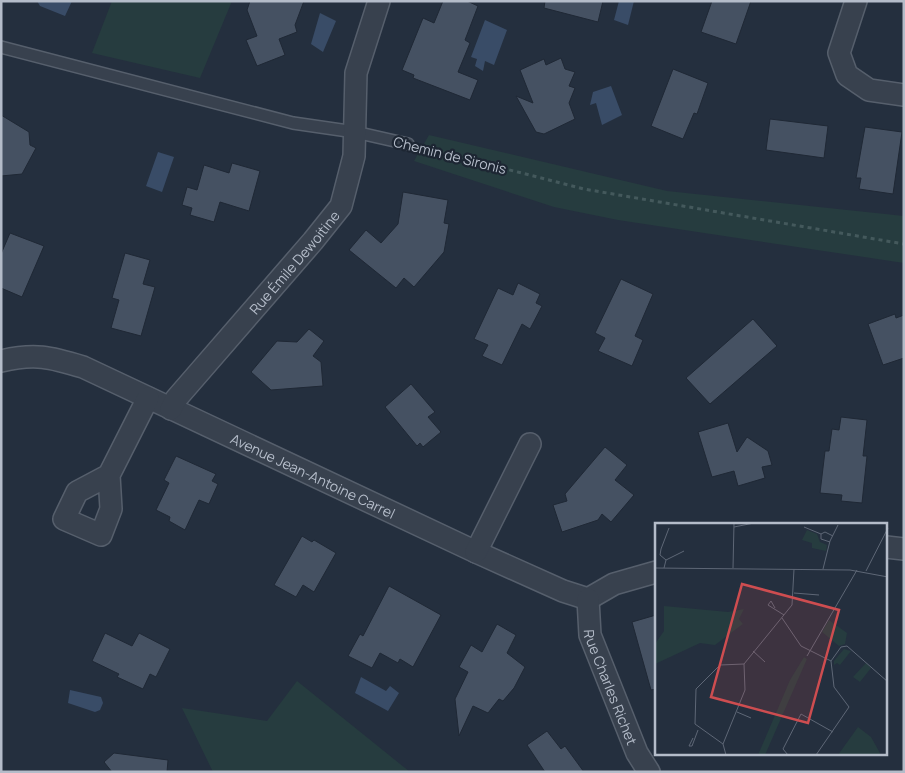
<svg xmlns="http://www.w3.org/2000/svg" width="905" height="773" font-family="Manrope,sans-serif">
  <rect width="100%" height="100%" fill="#242f3e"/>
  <path fill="#263c3f" d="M112,1h120l-32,77 -108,-25z
    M429,135l238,56 237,25v47l-286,-43 -64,-13 -140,-46z
    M297,681l113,91h-197l-31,-64 85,13z"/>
  <path fill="#394c67" d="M37,1h35l-7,15 -25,-10z
    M619,1h15l-6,24 -14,-5z
    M320,13l16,8 -13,31 -12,-8z
    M485,20l22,10 -13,35 -9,-4 -2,10 -8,-5 2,-7 -6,-2z
    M611,86l11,29 -20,10 -6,-22 -6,2 3,-13z
    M158,152l16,5 -12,35 -16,-6z
    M361,677l25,14 4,-5 9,7 -11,18 -33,-18z
    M70,690l31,7 2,6 -3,7 -5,2 -27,-9z"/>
  <path fill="#455162" stroke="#1f2835" d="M250,1h54l-9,24 2,7 -18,7 6,16 -28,11 -11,-26 11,-4 -10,-26z
    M443,1h24l11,5 -13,34 5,3 -12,29 20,8 -8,20 -57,-22 1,-3 -12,-5 21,-52 11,5z
    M545,1h58l-5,21 -54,-14z
    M712,1h39l-15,43 -35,-12z
    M561,58l4,11 10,3 -6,14 6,2 -6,15 6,16 -31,15 -8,-2 -20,-36 17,7 -13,-33 24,-11 2,6z
    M673,69l35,14 -11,31 -3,-1 -11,26 -32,-13z
    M1,115l28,17 1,13 6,3 -14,26 -21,2z
    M770,119l58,7 -4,32 -58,-8z
    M865,127l37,5 -9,62 -34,-5 2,-11h-5z
    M232,163l28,8 -11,40 -29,-9 -6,20 -24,-7 2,-7 -10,-3 5,-18 10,3 7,-25 25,8z
    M403,192l45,8 -4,23 5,1 -5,28 -30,35 -10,-9 -8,10 -47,-38 17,-20 15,13 17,-19z
    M10,233l34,13 -22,51 -21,-9v-34z
    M125,253l25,7 -7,24 12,3 -14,49 -30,-8 8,-28 -7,-2z
    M621,279l32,15 -18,42 8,4 -11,26 -34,-15 7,-13 -10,-5z
    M518,283l22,11 -4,9 6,3 -12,23 -8,-5 -20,41 -20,-9 6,-11 -14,-6 24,-51 15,7z
    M895,314l1,4 8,-3v43l-21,7 -15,-41z
    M753,319l24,27 -67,58 -24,-26z
    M309,329l15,12 -11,15 8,6 2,24 -52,4 -20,-18 26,-31 20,1z
    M411,384l24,28 -7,5 13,15 -18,15 -3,-4 -3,3 -32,-39z
    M841,417l26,3 -4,36h4l-5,47 -21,-2 1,-6 -22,-2 5,-42h4l3,-22 7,1z
    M728,423l9,29 10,-15 21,14 4,14 -10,2 3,11 -27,8 -4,-15 -22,6 -14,-45z
    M605,447l22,18 -12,15 19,15 -23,27 -9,-8 -4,6 -36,12 -9,-27 14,-4 -2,-7z
    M176,456l40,18 -4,7 6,3 -9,20 -10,-4 -14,30 -16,-9 1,-4 -14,-7 13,-27 -5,-3z
    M302,536l10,6 2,-2 22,13 -22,39 -11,-7 -7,12 -22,-12z
    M389,586l52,29 -28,52 -13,-8 -2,4 -18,-10 -8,15 -24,-12 12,-22 3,2z
    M656,615v74l-5,1 -19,-68z
    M497,624l19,11 -9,18 18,14 -11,21 -11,13 -4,-2 -11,14 -15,-7 -14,30 -4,-37 13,-27 -9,-5 12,-22 11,7z
    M105,633l27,13 7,-13 31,16 -14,28 -6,-3 -7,15 -26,-12 2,-3 -27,-13z
    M547,731l14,18 4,-3 19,26h-39l-18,-27z
    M114,753l54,7 -1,12h-55l-8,-10z"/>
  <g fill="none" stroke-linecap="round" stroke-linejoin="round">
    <defs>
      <path id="service" d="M1,47l292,76 62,9 53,12"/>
      <g id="minor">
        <path d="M856,1l-17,52 8,22 22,15 35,5"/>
        <path id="s1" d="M1,361c34,-8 49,-4 82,6l393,185 87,39 25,8 26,-15 42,-12"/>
        <path id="s2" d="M171,409l5,-10 137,-158 28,-35 13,-50 2,-83 23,-72"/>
        <path d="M109,475l-32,17 -13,27 37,16 10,-26 -2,-34 39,-77"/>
        <path d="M886,547l18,2"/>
        <path d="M476,552l54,-108"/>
        <path id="s3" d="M588,599l2,36 47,118 12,19"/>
      </g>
    </defs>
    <use href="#service" stroke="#565f6c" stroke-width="14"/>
    <use href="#minor" stroke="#565f6c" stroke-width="24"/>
    <path stroke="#44595c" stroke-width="3" stroke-dasharray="4 4" stroke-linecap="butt" d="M424,148l160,41 320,55"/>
    <use href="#service" stroke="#38414e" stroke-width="11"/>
    <use href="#minor" stroke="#38414e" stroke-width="21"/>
  </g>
  <g text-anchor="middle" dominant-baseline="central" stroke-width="4.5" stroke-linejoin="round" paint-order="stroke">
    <g font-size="14" fill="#b4bcc9" stroke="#1d2633">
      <text transform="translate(450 155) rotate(14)">Chemin de Sironis</text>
      <text stroke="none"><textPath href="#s2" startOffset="192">Rue Émile Dewoitine</textPath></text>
      <text stroke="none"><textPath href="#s1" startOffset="338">Avenue Jean-Antoine Carrel</textPath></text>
      <text stroke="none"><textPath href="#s3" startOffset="92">Rue Charles Richet</textPath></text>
    </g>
  </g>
  <g transform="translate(655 523)">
    <rect width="232" height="232" fill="#242f3e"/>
    <path d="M152,7l10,4 3,8 7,3 -1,6 -14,-3v-5l-10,-3zM9,83l64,6 16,-3 -5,10 4,5 -28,21 -15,-2 -45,21v-20l9,-13zM174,97l18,13 -2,11 -6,2 -17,-14zM189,126l7,2 -11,14 -3,-2 -3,2v-4zM149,134l3,2 -42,96h-7l32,-75zM211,140l5,5 -11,14 -7,-5zM203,204l13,10 10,18h-43z" fill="#263c3f"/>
    <path fill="none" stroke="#5e6776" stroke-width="1" d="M79,4l20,-4M149,4l17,7M175,19l-9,-3v-5l4,-2 8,4M11,37l18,-9M0,45l195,2 38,7M9,45l2,-8 -6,-5 1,-6 8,-21M78,45l1,-45M168,46l7,-28 8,-16M211,48l22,-43M139,70l25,2M120,85l-4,-7 -3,4 16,10M127,95l19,28 30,15 3,26 15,20 -33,48M98,128l12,11M152,133l50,-86M176,138l10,-14 6,-1 41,36M82,189l14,6M38,215l-4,8h3l6,-16M68,221l-28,-20 1,-35 24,-24 24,-1M71,232l-3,-11 22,-54 -1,-26 48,-59 2,-36M133,232l-5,-6 18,-35 32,18"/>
    <path fill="#ce4d50" fill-opacity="0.15" stroke="#ce4d50" stroke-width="2.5" d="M87,61l97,26 -31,113 -97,-26z"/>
    <rect width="232" height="232" fill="none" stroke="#b4bcc9" stroke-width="2.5"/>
  </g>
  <rect width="905" height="773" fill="none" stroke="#b4bcc9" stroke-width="5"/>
</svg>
